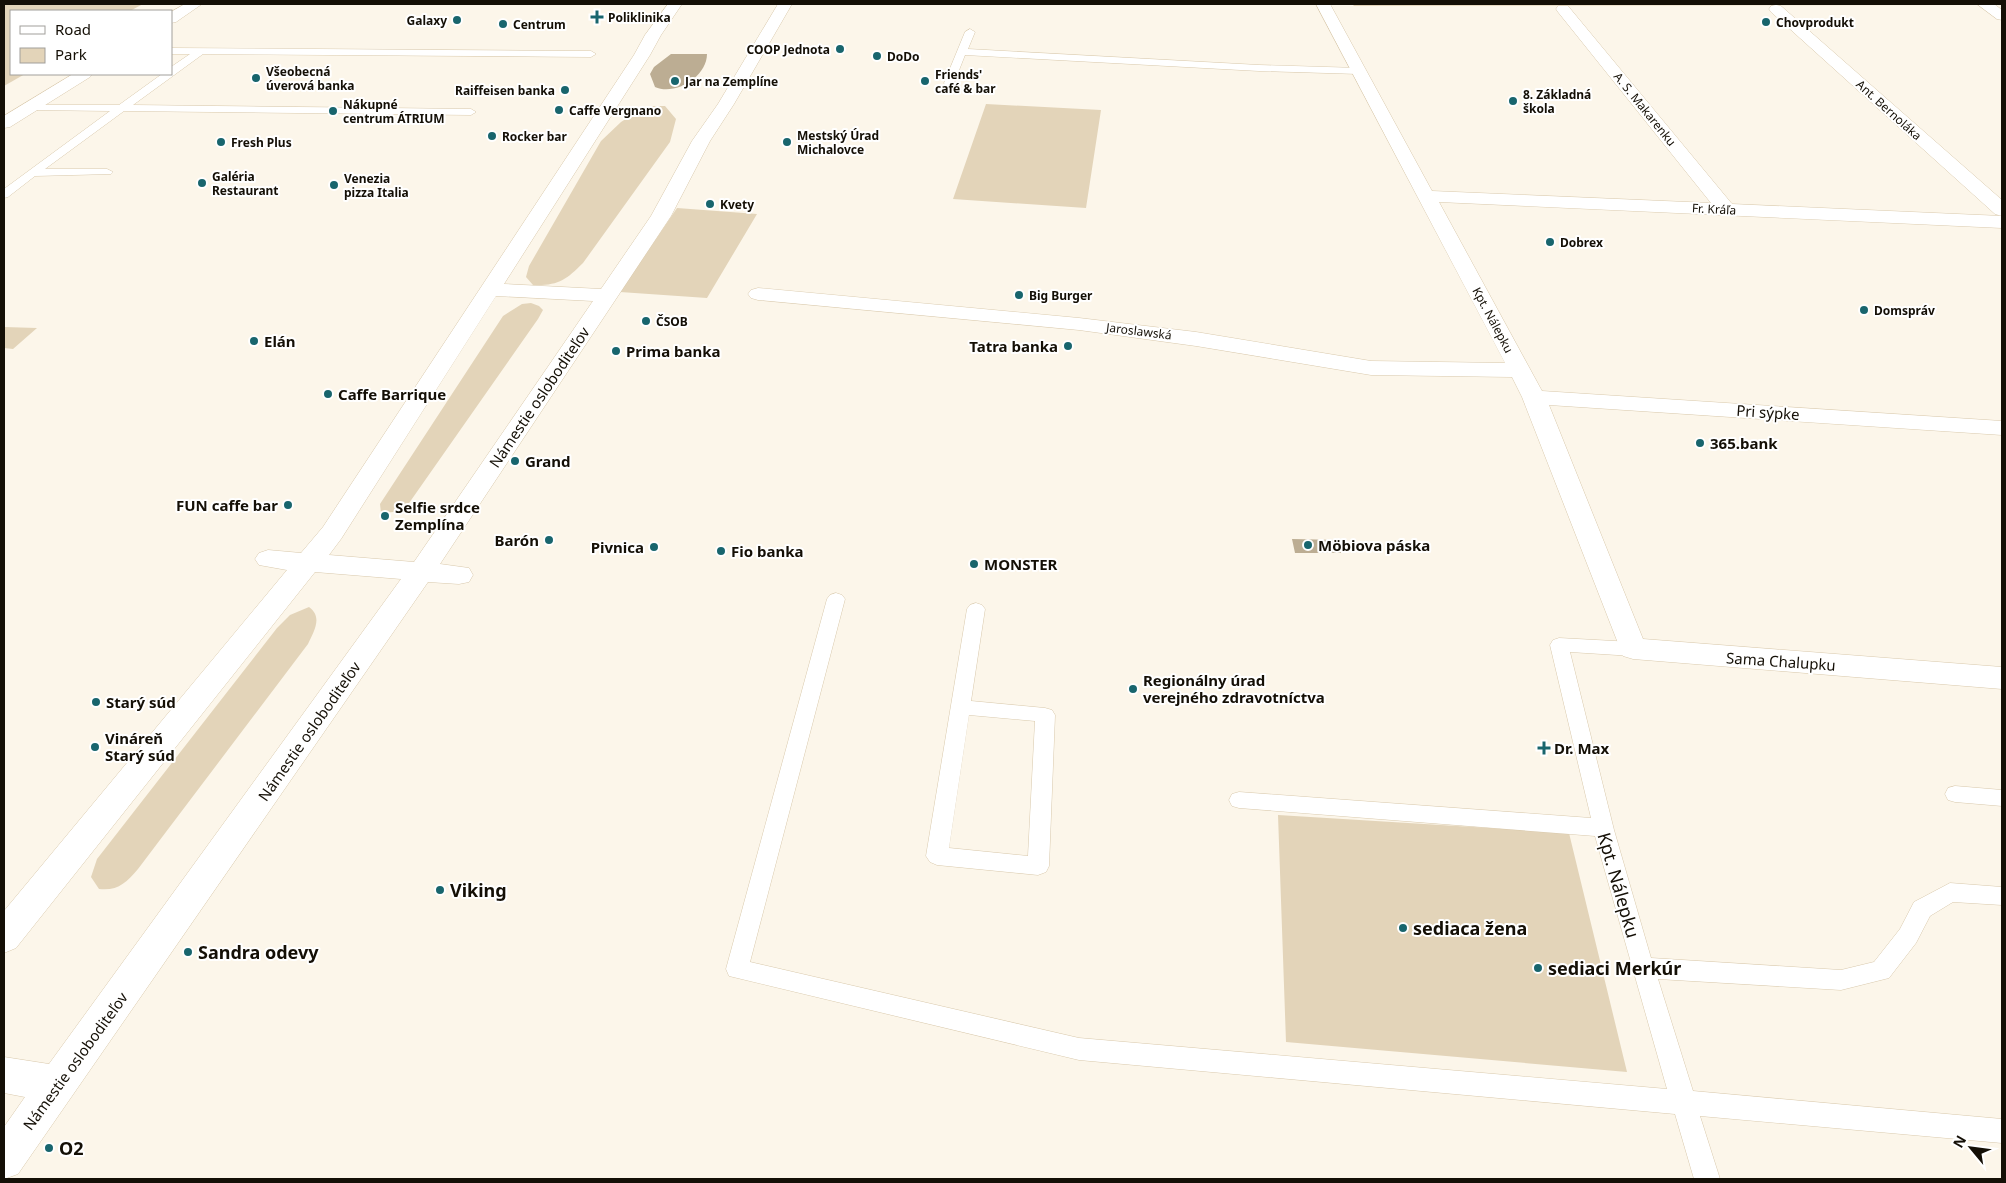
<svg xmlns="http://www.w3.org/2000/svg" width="2006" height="1183" font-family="'Noto Sans',sans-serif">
  <rect width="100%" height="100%" fill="#fcf6ea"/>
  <path fill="#e3d4b9" d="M4,4h139l-13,7h-119v63h14l-21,12z
    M1352,4h620l2,1 -620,1z
    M986,104l115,6 -15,98 -133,-9z
    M653,106h12l11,13 -6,23 -87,121c-17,17 -25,23 -50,22l-7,-8 3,-11 72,-125 20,-19 14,-9z
    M677,208l80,6 -50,84 -87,-6z
    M531,303l8,3 4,4 -5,9 -131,187 -14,6 -12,1 -1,-9 123,-188 19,-12z
    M4,327l33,1 -24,21 -9,-1z
    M309,607c14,10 5,24 -1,37l-170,225c-12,14 -20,22 -39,20l-8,-12 6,-18 180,-231 13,-13z
    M1278,815l291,18 58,239 -341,-30z"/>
  <path fill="#bcad93" d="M671,54h36c0,23 -32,42 -52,33l-5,-13 4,-7z
    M1292,539l47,1 2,13h-46z"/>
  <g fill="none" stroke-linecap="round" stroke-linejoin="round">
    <defs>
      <path id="service" d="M970,29l5,3 -7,17 291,16 100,3 5,3 -5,3 -100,-3 -294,-16 -11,28 -1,2h-8l-1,-2 21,-51z
        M171,48l420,3 5,3 -5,3 -388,-3 -70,51 338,4 5,3 -5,3 -347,-4 -79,58h62l6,3 -2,2 -76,2 -27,21 -4,1v-9l106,-78 -79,-1 -4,-1 -1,-2 1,-2h92l43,-31h9v-7l19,-13h-19z
        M836,593l6,2 3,4 -95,363 329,76 588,51 -72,-253 -356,-28 -7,-2 -3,-6 3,-6 7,-2 352,26 -41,-173 3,-5 6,-2 74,4 6,2 3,5 -3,5 -6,2 -63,-4 44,178 37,128 190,12 33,-8 26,-33 14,-27 36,-19 52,4v18l-49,-3 -23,14 -14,27 -27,35 -48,12 -183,-11 35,112 309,28v24l-302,-27 20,63h-26l-19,-65 -596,-54 -350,-84 -3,-7 101,-370 3,-4z
        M976,603l6,2 3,4 -14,92 74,7 7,2 3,5 -6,151 -3,6 -8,3 -101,-10 -7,-3 -4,-6 41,-247 3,-4zM969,715l66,6 -7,135 -79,-8z
        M1955,786l47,4v16l-47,-4 -7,-2 -3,-6 3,-6z"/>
      <path id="pedestrian" d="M668,4h14l-21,31 -11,20 -146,229 97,5 50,-73 41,-75 26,-37 60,-100h14l-58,100 -24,37 -39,75 -231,348 29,4 4,7 -4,7 -10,2 -31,-2 -410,592 -14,5v-52l21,-30 -21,-4v-36l45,7 352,-485 -86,-7 -299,376 -12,5v-42l283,-341 -28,-5 -4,-6 4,-6 9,-3 33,3 22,-26 311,-472 11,-20zM496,296l97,5 -179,261 -85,-7 12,-16z"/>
      <path id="minor" d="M185,4h17l-26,18 -5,1v-11z
        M1316,4h14l102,187 279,12 -153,-191 -2,-3 2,-3h10l164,198 270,12v12l-563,-26 103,189 460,30v14l-453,-30 94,234 359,28v22l-369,-30 -10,-3 -101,-259 -10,-20 -141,-2 -175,-29 -117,-16 -321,-30 -7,-2 -3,-4 3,-4 7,-2 321,30 117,14 175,29 134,2z
        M1977,4h17l8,6v10l-5,-1z
        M1776,5l5,1 221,194v16l-7,-2 -224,-202 -2,-3 2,-3z
        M73,74h19l-2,3 -80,50 -6,1v-12z"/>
    </defs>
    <use href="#service" stroke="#d9c9ac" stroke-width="1"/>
    <use href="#pedestrian" stroke="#d9c9ac" stroke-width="1"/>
    <use href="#minor" stroke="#d9c9ac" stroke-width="1"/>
    <use href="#service" fill="#fff" fill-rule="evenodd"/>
    <use href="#pedestrian" fill="#fff" fill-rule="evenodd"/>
    <use href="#minor" fill="#fff" fill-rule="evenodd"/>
  </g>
  <g fill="#18656d" stroke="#fff" stroke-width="2">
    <path d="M594.5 9.5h5v5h5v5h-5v5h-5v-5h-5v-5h5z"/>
    <circle cx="457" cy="20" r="5"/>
    <circle cx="1766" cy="22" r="5"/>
    <circle cx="503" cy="24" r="5"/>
    <circle cx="840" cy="49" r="5"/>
    <circle cx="877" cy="56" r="5"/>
    <circle cx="256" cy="78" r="5"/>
    <circle cx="675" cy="81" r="5"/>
    <circle cx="925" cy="81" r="5"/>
    <circle cx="565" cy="90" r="5"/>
    <circle cx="1513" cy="101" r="5"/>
    <circle cx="559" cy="110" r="5"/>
    <circle cx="333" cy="111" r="5"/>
    <circle cx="492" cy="136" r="5"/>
    <circle cx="221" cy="142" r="5"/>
    <circle cx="787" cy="142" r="5"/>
    <circle cx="202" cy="183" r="5"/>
    <circle cx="334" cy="185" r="5"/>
    <circle cx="710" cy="204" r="5"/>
    <circle cx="1550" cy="242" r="5"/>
    <circle cx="1019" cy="295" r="5"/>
    <circle cx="1864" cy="310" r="5"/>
    <circle cx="646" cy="321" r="5"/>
    <circle cx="254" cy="341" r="5"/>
    <circle cx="1068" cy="346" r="5"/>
    <circle cx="616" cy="351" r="5"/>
    <circle cx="328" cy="394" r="5"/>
    <circle cx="1700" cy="443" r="5"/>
    <circle cx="515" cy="461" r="5"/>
    <circle cx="288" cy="505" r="5"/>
    <circle cx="385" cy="516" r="5"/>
    <circle cx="549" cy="540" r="5"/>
    <circle cx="1308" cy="545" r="5"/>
    <circle cx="654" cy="547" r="5"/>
    <circle cx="721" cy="551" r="5"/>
    <circle cx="974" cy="564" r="5"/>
    <circle cx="1133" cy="689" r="5"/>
    <circle cx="96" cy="702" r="5"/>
    <circle cx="95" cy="747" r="5"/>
    <path d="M1541.5 740.5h5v5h5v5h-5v5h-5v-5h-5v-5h5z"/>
    <circle cx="440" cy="890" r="5"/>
    <circle cx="1403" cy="928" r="5"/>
    <circle cx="188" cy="952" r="5"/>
    <circle cx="1538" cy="968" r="5"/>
    <circle cx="49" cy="1148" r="5"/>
  </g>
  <g text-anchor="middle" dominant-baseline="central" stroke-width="4" stroke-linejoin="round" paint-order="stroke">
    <g font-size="12" font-weight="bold" fill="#140f06" stroke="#fff" text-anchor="start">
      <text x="608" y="17">Poliklinika</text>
      <text x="447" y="20" text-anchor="end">Galaxy</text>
      <text x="1776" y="22">Chovprodukt</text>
      <text x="513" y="24">Centrum</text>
      <text x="830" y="49" text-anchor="end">COOP Jednota</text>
      <text x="887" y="56">DoDo</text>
      <text x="266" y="71">Všeobecná<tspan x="266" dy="14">úverová banka</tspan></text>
      <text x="935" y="74">Friends'<tspan x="935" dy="14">café &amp; bar</tspan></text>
      <text x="685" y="81">Jar na Zemplíne</text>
      <text x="555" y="90" text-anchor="end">Raiffeisen banka</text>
      <text x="1523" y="94">8. Základná<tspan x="1523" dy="14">škola</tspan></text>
      <text x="343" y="104">Nákupné<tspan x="343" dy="14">centrum ÁTRIUM</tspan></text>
      <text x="569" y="110">Caffe Vergnano</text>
      <text x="797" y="135">Mestský Úrad<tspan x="797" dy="14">Michalovce</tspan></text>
      <text x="502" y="136">Rocker bar</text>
      <text x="231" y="142">Fresh Plus</text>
      <text x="212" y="176">Galéria<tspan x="212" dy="14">Restaurant</tspan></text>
      <text x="344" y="178">Venezia<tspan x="344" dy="14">pizza Italia</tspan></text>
      <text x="720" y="204">Kvety</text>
      <text x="1560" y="242">Dobrex</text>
      <text x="1029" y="295">Big Burger</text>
      <text x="1874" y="310">Domspráv</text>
      <text x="656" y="321">ČSOB</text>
    </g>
    <g font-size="12" fill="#140f06" stroke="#fff">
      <text transform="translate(1645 109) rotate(51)">A. S. Makarenku</text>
      <text transform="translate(1889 110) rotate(42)">Ant. Bernoláka</text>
      <text transform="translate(1714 209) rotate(3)">Fr. Kráľa</text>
      <text transform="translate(1493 320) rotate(62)">Kpt. Nálepku</text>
      <text transform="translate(1139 331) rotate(7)">Jaroslawská</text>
    </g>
    <g font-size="15" font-weight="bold" fill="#140f06" stroke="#fff" text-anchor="start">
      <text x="264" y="341">Elán</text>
      <text x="1058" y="346" text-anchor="end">Tatra banka</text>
      <text x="626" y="351">Prima banka</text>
      <text x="338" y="394">Caffe Barrique</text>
      <text x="1710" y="443">365.bank</text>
      <text x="525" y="461">Grand</text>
      <text x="278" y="505" text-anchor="end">FUN caffe bar</text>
      <text x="395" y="507">Selfie srdce<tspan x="395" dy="17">Zemplína</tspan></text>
      <text x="539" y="540" text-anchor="end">Barón</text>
      <text x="1318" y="545">Möbiova páska</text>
      <text x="644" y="547" text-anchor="end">Pivnica</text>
      <text x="731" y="551">Fio banka</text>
      <text x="984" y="564">MONSTER</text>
      <text x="1143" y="680">Regionálny úrad<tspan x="1143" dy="17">verejného zdravotníctva</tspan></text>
      <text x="106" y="702">Starý súd</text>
      <text x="105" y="738">Vináreň<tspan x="105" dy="17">Starý súd</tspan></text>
      <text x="1554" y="748">Dr. Max</text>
    </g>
    <g font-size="15" fill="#140f06" stroke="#fff">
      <text transform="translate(539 397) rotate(-56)">Námestie osloboditeľov</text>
      <text transform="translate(1768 412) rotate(4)">Pri sýpke</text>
      <text transform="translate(1781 661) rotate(4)">Sama Chalupku</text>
      <text transform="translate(309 731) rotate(-55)">Námestie osloboditeľov</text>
      <text transform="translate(75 1061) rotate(-54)">Námestie osloboditeľov</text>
    </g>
    <g font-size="18" fill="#140f06" stroke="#fff">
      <text transform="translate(1619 885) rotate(74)">Kpt. Nálepku</text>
    </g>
    <g font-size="18" font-weight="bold" fill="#140f06" stroke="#fff" text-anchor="start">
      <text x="450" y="890">Viking</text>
      <text x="1413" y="928">sediaca žena</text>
      <text x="198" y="952">Sandra odevy</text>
      <text x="1548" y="968">sediaci Merkúr</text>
      <text x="59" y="1148">O2</text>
    </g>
  </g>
  <rect width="2006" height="1183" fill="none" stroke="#140f06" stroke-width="10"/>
  <rect x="10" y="10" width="162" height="65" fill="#ffffff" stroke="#a19f9b"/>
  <rect x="20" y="26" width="25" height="8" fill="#ffffff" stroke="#a19f9b"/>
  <text x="55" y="35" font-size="15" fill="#140f06">Road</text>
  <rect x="20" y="48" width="25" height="15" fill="#e3d4b9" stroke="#a19f9b"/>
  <text x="55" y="60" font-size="15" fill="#140f06">Park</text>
  <g transform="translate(1971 1148) rotate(299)" stroke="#ffffff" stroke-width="4" paint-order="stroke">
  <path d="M0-4L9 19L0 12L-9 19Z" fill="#140f06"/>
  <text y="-8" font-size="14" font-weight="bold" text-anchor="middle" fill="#140f06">N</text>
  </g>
</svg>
